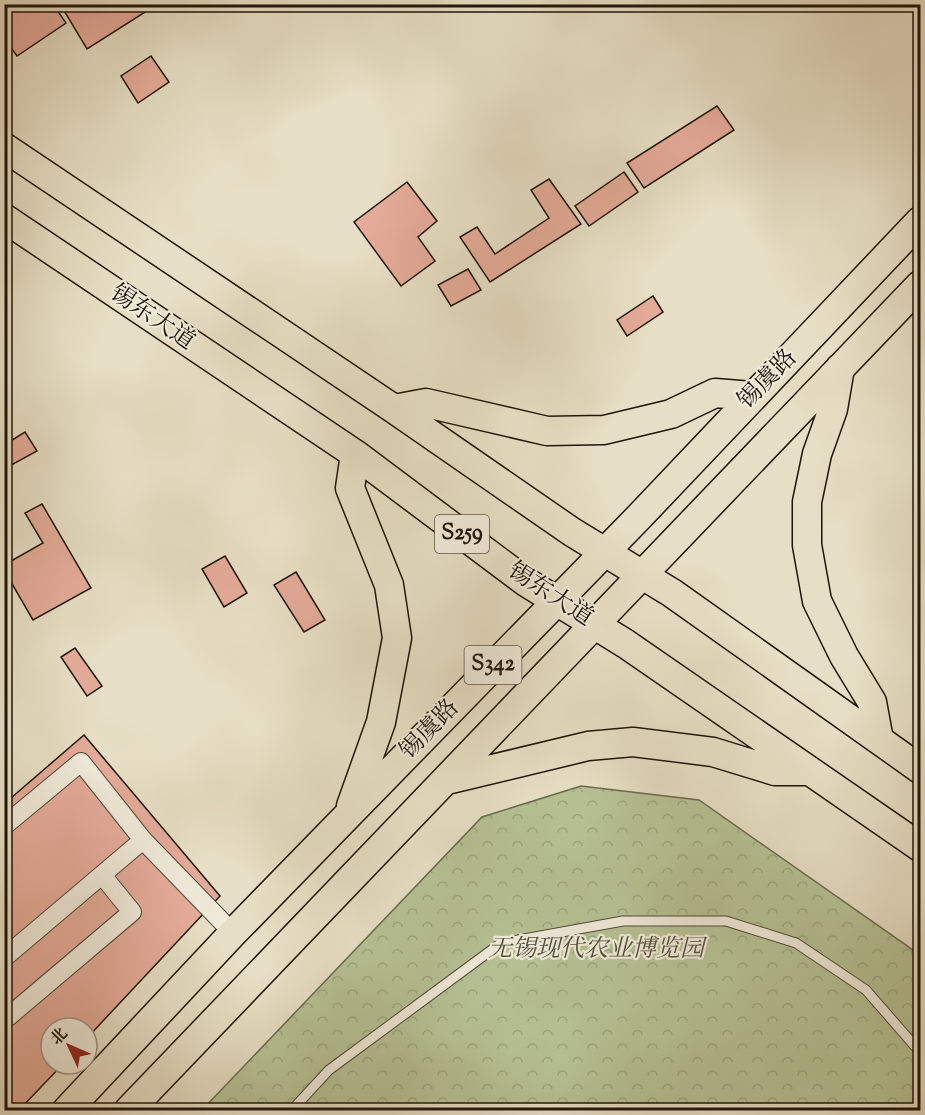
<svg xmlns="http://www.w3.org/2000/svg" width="925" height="1115" font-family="'Sorts Mill Goudy','Noto Serif SC',serif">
  <defs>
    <pattern id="park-crowns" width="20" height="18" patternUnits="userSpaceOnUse" patternTransform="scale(1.5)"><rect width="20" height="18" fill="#b6c194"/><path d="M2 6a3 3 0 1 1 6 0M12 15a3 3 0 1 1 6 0" fill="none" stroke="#9ca57e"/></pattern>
  </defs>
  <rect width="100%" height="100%" fill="#e7dfc5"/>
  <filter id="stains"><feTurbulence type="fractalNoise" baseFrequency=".00333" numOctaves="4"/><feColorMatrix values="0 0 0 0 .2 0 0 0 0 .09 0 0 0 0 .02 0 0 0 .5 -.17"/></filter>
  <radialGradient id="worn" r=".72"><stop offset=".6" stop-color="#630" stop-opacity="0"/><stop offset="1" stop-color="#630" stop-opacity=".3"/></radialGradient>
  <path fill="url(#park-crowns)" stroke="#6a6b50" stroke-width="1.5" d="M581,786l118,14 221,155v155h-718l280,-293z"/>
  <path fill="#e5ab99" stroke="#1e150b" stroke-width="1.5" d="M4,4h49l13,19 -49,33 -13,-18z
    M60,4h87l3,5 -63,40z
    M151,56l18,26 -31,21 -17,-27z
    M717,106l17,24 -90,58 -17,-25z
    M624,172l14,20 -49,34 -14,-20z
    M549,179l32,45 -91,58 -30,-45 17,-10 18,27 54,-36 -18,-28z
    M407,182l30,39 -19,16 17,24 -34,25 -47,-64z
    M468,269l13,21 -30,16 -13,-21z
    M653,296l10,16 -36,24 -10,-16z
    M25,432l12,19 -33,18v-24z
    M42,504l49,84 -58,32 -29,-50v-5l39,-22 -18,-30z
    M225,556l22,37 -23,14 -22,-38z
    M296,572l29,48 -21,12 -30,-47z
    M75,648l27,38 -15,10 -26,-39z
    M84,735l136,161 -133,142v-10h-36v36h12l-44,46h-15v-306z"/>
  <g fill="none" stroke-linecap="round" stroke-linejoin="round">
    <defs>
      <path id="lane" d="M292,1110l37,-40 172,-127 122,-22h103l70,22 70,47 54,62"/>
      <path id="street" d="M4,826l77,-64 62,78 90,93
        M4,958l139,-118
        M4,1013l4,4 124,-105 -30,-37"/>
      <path id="primary" d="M4,147l390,262 178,123 100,61 248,176
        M4,218l351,236 171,128 100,62 294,203
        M840,368l-7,41 -16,45 -10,48v43l10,56 27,55 28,46 7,38
        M394,409l32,-6 121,28 57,-1 67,-16 44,-21 37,3
        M447,780l141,-34 45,-4 80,10 62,19h34
        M351,806l30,-84 16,-84 -8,-53 -39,-97 5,-34
        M67,1110l166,-177 405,-415 282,-297
        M129,1110l791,-825"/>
    </defs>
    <use href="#lane" stroke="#50483a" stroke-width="11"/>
    <use href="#street" stroke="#50483a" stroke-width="20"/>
    <use href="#primary" stroke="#1e150b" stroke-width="31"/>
    <use href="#lane" stroke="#efead9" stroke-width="9"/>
    <use href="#street" stroke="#efead9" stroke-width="18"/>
    <use href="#primary" stroke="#e7dfc5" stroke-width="28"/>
  </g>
  <g text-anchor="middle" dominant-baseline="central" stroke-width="4.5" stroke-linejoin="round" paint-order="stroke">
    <g fill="#efead9" stroke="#5d5549" stroke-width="1.5">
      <rect x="435" y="515" width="54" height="38" rx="4.5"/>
      <rect x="464.5" y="646" width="57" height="38" rx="4.5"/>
    </g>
    <g font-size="22" font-weight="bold" fill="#1e150b">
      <text x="462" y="534">S259</text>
      <text x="493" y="665">S342</text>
    </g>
    <g font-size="24" fill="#1e150b" stroke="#efead9">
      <text transform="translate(152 318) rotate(34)">锡东大道</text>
      <text transform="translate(768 380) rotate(-46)">锡虞路</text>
      <text transform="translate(550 595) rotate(33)">锡东大道</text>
      <text transform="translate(430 730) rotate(-46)">锡虞路</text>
    </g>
    <g font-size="24" font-style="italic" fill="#53513b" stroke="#efead9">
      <text x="596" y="950">无锡现代农业博览园</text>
    </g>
  </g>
  <rect width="925" height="1115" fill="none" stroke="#e7dfc5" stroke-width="24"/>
  <rect x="6" y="6" width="913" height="1103" fill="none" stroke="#1e150b" stroke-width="3"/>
  <rect x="12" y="12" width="901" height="1091" fill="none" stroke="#1e150b" stroke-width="1.5"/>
  <g transform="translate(69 1046) rotate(314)"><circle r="28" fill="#efead9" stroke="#9b9587" stroke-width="1.5"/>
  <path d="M0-4.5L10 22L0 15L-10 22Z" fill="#8f2418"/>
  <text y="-9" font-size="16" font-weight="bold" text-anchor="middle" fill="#1e150b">北</text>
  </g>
  <rect width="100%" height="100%" filter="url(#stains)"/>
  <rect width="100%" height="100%" fill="url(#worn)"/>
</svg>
